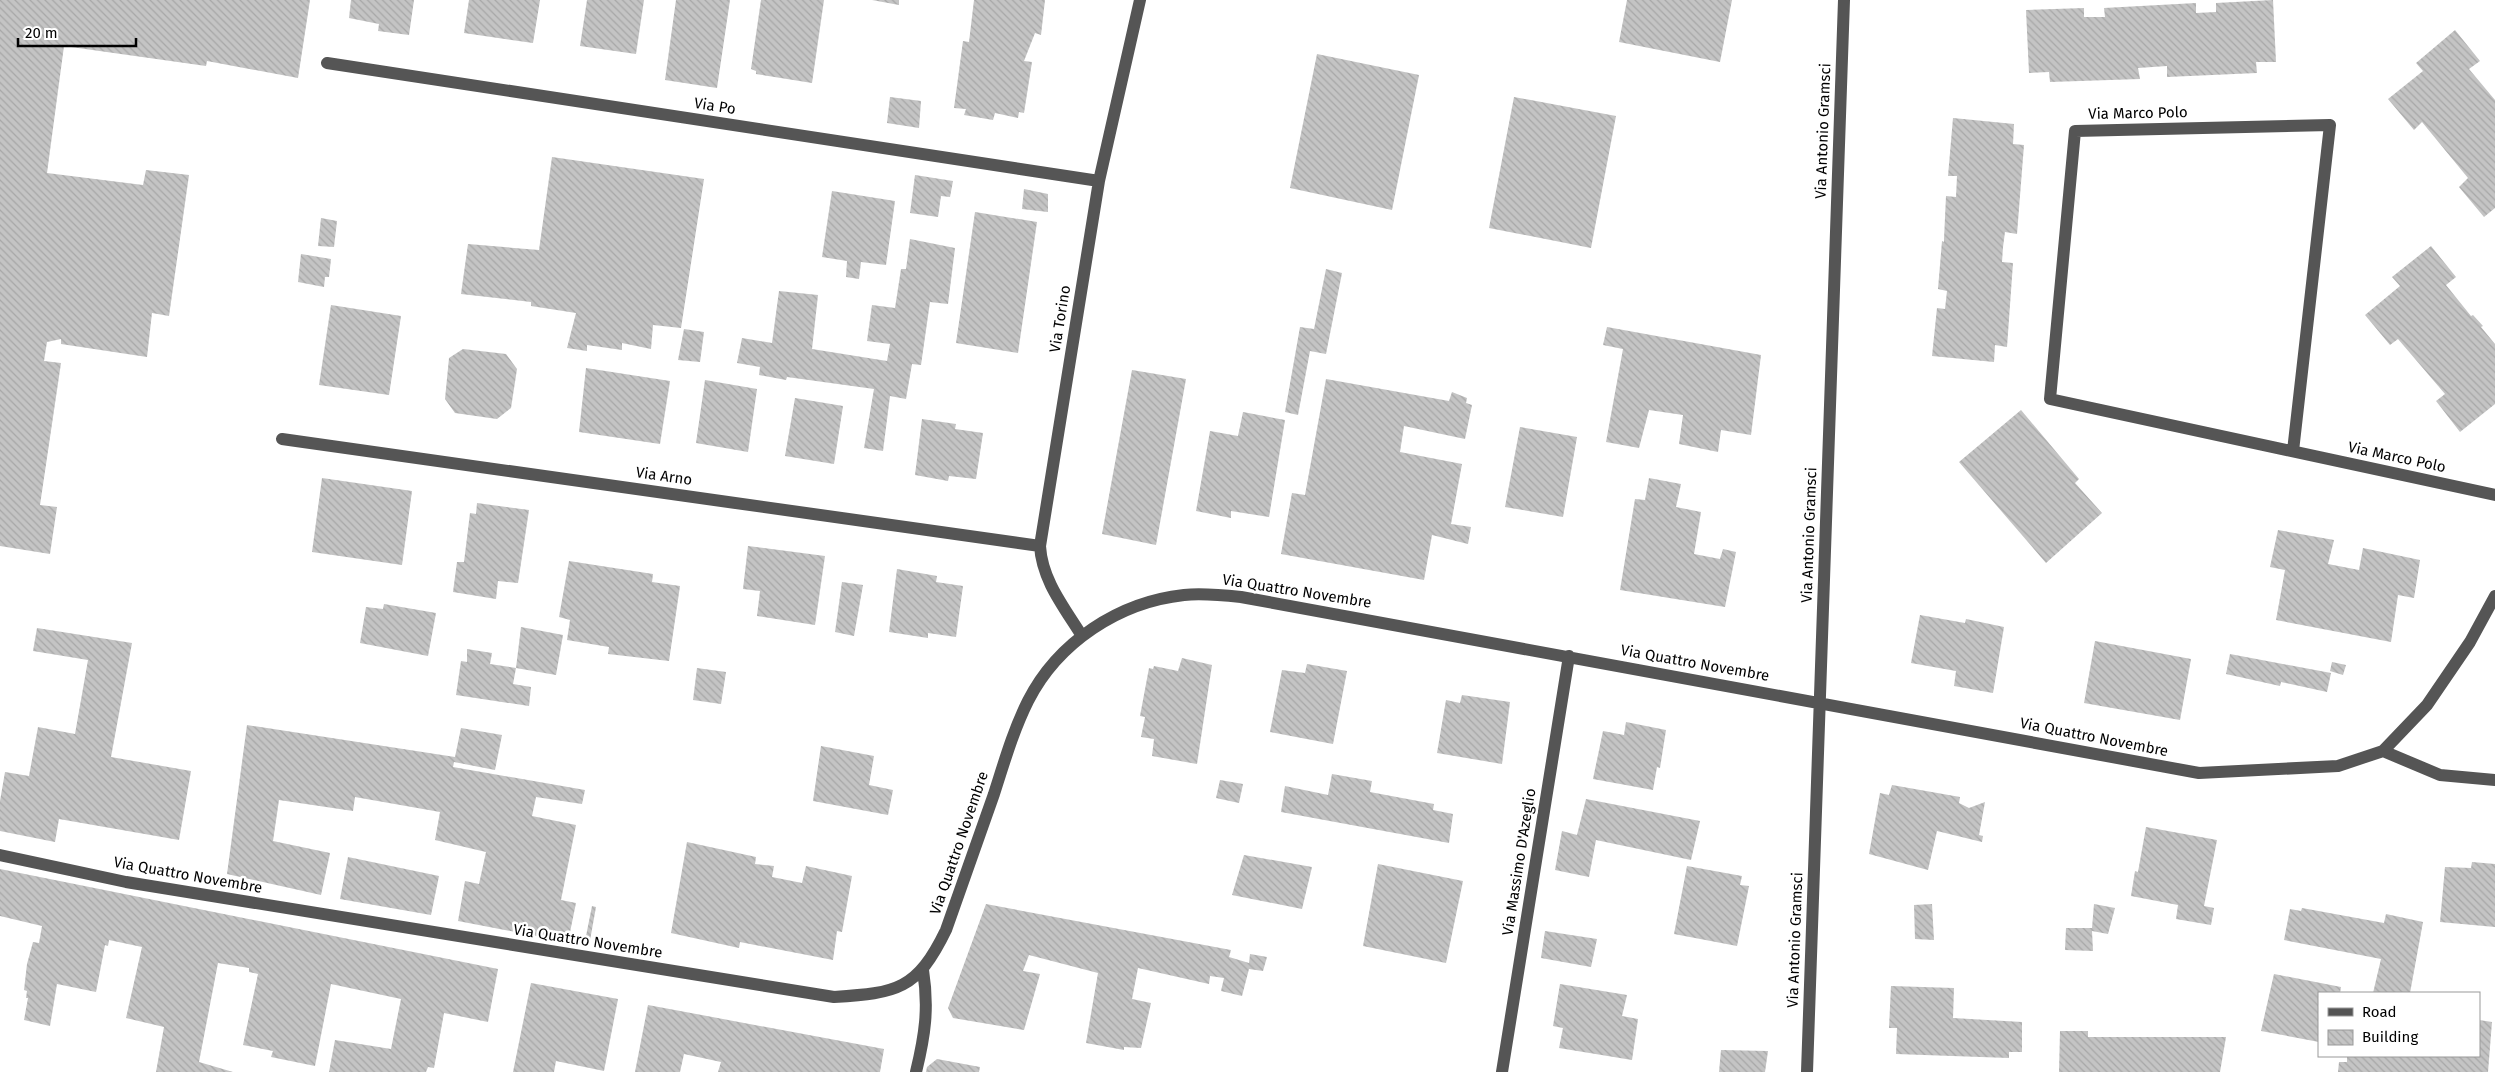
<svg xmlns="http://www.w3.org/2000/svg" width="2495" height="1072" font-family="'Fira Sans',sans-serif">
  <defs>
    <pattern id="building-back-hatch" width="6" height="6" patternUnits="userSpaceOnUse" patternTransform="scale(1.25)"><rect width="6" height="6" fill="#c4c4c4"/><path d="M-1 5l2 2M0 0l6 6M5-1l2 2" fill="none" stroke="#a7a7a7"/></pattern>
  </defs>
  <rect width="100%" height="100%" fill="#fff"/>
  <path fill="url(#building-back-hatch)" d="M0,0h310l-12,78 -91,-17 -1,5 -142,-20 -17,127 96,12 3,-15 43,5 -20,141 -17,-3 -5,44 -86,-13v-5l-14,3 -3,19 17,2 -21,142 17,2 -7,47 -50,-8z
    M351,0h63l-5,35 -31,-4 1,-7 -30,-6z
    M469,0h71l-7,43 -69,-10z
    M587,0h57l-8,54 -56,-8z
    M676,0h54l-13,88 -52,-8z
    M761,0h63l-12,83 -56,-9v-3l-5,-2z
    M872,0h27v5z
    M974,0h71l-4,35 -6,-2 -11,28 8,1 -8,51 -5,-1 -1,6 -23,-5 -2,7 -29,-5 2,-6 -12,-1 9,-67 6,1z
    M1627,0h105l-12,62 -101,-20z
    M2273,0l3,62h-20l1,11 -90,4v-11l-29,2 2,11 -90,3 -1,-10 -20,1 -3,-63 58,-2v9h21l-1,-9 92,-5v10l20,-1v-9z
    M2455,30l25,31 -11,8 26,31v108l-11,9 -25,-30 9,-9 -46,-56 -8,8 -26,-31 35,-28 -7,-8z
    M1317,54l102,21 -27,135 -102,-22z
    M890,97l31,4 -2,27 -32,-5z
    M1514,97l102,19 -25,132 -102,-20z
    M1953,118l61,6 -1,20 11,1 -7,89 -12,-2 -2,15 -1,15 11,1 -6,84 -12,-2 -1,17 -62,-6 5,-48 8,1 2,-18 -9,-2 4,-48 2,1v-3l2,-43 10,1 1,-21h-9z
    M552,157l152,22 -23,149 -28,-3 -2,24 -29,-6v7l-35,-5v6l-20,-3 9,-35 -45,-7v-4l-70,-8 7,-50 71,6z
    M915,175l38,6 -3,16 -9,-1 -3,21 -28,-4z
    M1024,189l24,5v18l-26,-3z
    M832,191l63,10 -9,64 -25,-3 -2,17 -13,-2 1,-16 -25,-4z
    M975,212l62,10 -19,131 -62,-10z
    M321,218l16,3 -3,26 -16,-1z
    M910,239l45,9 -7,56 -18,-2 -9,63 -9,-1 -6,35 -16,-3 -7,55 -19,-3 10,-59 -87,-12 -1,3 -27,-5 1,-8 -23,-4 5,-25 30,5 7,-52 39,4 -6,54 75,12 3,-17 -23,-3 5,-36 23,3 6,-39h5z
    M2431,246l25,31 -10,8 25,31 2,-1 10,11 -2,1 14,17v60l-35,28 -24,-31 9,-7 -47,-55 -8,6 -25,-30 35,-29 -8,-9z
    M301,254l30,5 -2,18h-4l-1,10 -26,-5z
    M1326,269l16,4 -16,81 -16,-3 -12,64 -13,-3 15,-85 14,2z
    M331,305l70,11 -12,79 -70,-10z
    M1607,327l154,28 -10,80 -30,-5 -3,22 -39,-8 4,-29 -34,-5 -10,38 -33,-6 17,-93 -20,-4z
    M684,329l20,3 -4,30 -22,-2z
    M463,349l43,5 11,15 -6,39 -14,11 -42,-6 -10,-14 4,-41z
    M586,368l84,13 -10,63 -81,-12z
    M1132,370l54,9 -30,166 -54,-11z
    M1326,379l123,22 3,-9 15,6 -1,5 6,2 -7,34 -61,-13 -4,26 62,12 -11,60 20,3 -3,17 -36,-9 -8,45 -143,-26 11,-61 13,2z
    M705,380l52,9 -9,63 -52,-9z
    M795,398l48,8 -9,58 -49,-8z
    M2021,410l58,69 -4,4 27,30 -56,50 -87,-101z
    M1243,412l42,8 -16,97 -38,-6v7l-35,-7 14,-80 28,5z
    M922,419l34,5 -1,5 28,4 -7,46 -27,-3 -1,5 -33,-6z
    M1520,427l57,10 -14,80 -58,-10z
    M322,478l90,13 -10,74 -90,-13z
    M1649,478l32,6 -5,23 25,5 -7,42 26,5 3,-10 13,3 -11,55 -105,-17 15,-91 10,1z
    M477,503l52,7 -11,73 -20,-2 -2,18 -43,-7 4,-30h7l6,-49 6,1z
    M2278,530l56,10 -6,24 31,6 4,-22 57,12 -6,38 -16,-3 -7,47 -115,-22 9,-50 -15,-3z
    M748,546l77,10 -10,69 -58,-9 3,-25 -17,-2z
    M569,561l84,13 -1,8 28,4 -11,75 -61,-7 1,-7 -42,-7 3,-20 -11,-3z
    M897,569l40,7 -1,6 27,4 -7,51 -28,-4v5l-39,-6z
    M842,582l21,3 -9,51 -19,-4z
    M384,604l52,9 -8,43 -68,-13 6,-36 17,2z
    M1920,615l45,8 1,-4 38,8 -11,66 -39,-7 2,-15 -45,-8z
    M521,627l42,8 -7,40 -40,-7z
    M37,628l95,15 -21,114 80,14 -12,69 -120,-21 -4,23 -55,-11v-30l5,-29 24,4 9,-49 37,7 13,-74 -55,-9z
    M2095,641l96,18 -11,61 -96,-17z
    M467,649l25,4 -2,11 26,4 -3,16 18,3 -2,19 -73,-11 5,-34 6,1z
    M2230,654l101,19 -4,19 -46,-10 -1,4 -54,-12z
    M1182,658l30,7 -15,99 -45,-8 2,-17 -13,-2 4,-20 -5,-1 9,-48 4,1 1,-3 24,5z
    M2332,662l14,3 -3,10 -13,-4z
    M1307,664l40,7 -14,73 -63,-12 12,-62 23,3z
    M697,668l29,4 -5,32 -28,-4z
    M1462,695l48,7 -8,62 -65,-11 9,-53 14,3z
    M1626,722l40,8 -6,38 -3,-1 -4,23 -60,-11 10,-48 21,4z
    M247,725l208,32 6,-29 41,7 -7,35 -41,-8 -1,5 132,23 -3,14 -46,-7 -4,19 44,9 -15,75 15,3 -8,39 -110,-21 7,-40 14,3 7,-32 -51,-12 5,-28 -85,-15 -2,14 -74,-11 -6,41 57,12 -9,42 -94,-21z
    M821,746l53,10 -5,29 24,5 -5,25 -75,-14z
    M1332,774l40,7 -2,11 64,12 -1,6 20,4 -4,29 -168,-31 4,-26 43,9z
    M1220,780l23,4 -4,19 -23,-5z
    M1892,785l68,12 -1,6 10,5 16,-6 -6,33 4,1 -1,6 -45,-11 -9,39 -59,-16 11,-61 9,2z
    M1586,799l114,22 -9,39 -95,-20 -7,37 -34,-7 7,-39 15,4z
    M2146,827l71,13 -13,66 10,2 -3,17 -35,-6 2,-14 -47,-9 4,-25 3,1z
    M687,842l69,15 -1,7 19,2 -2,11 30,6 4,-17 46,10 -10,56 -5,-1 -4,29 -93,-18 -1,6 -68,-15z
    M1244,855l68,12 -10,42 -70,-14z
    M348,857l91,19 -8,39 -91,-16z
    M2472,862l23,2v63l-55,-5 5,-55 26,1z
    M1378,864l85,17 -17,82 -83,-17z
    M1687,866l55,10 -2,9 9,1 -12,60 -63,-12z
    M0,869l498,100 -10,53 -44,-9 -10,55 -6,-1 -2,5h-97l6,-32 56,9 10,-50 -70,-15 -16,82 -44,-9 2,-6 -30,-6 15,-71 -9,-2v-4l-31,-5 -19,99 34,10h-77l8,-45 -38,-9 16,-71 -33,-7 -1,6 -3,-1 -9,47 -39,-8 -7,42 -26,-6 4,-22h-2l1,-7 -3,-1 3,-26 6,-22 6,1 3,-17 -42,-10z
    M986,904l245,46 -2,7 20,6 1,-9 17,3 -4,14 -14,-2 -7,27 -21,-5 3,-13 -14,-2 -1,8 -71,-16 -6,31 19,4 -10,45 -17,-1v3l-38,-7 12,-70 -69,-18 -6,16 17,3 -16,56 -71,-12 -5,-10z
    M1932,904l2,36 -19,-1 -1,-34z
    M2094,904l21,4 -7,26 -16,-3 1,20 -28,-1 1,-22h26z
    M592,906l4,1 -7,39h-5z
    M2302,908l82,15 2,-9 37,8 -13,71h-37l8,-34 -97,-19 6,-31 11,2z
    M1545,931l52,8 -6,28 -50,-9z
    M2274,974l67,13 -1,6h-21v49l-58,-11z
    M531,983l87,16 -14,72 -48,-10 -2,11h-41z
    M1560,984l67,11 -5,21 16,3 -6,41 -73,-12 4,-20 -10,-2z
    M1891,986l63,2 -1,30 69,4v30h-13v6l-113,-4 1,-26h-8z
    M648,1005l236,44 -4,23h-162l3,-10 -37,-8 -4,18h-45z
    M2479,1020l13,2 -4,50h-150l1,-10h8v-6h132z
    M2060,1031h28v6h138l-6,35h-161z
    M1721,1050l47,1 -3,21h-46z
    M937,1059l43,8 -1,5h-53l1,-5z"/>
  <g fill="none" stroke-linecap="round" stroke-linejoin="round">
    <path stroke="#555" stroke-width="12" d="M327,63l772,118
      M282,439l758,107
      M2293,451l37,-326 -255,6 -25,268 445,96
      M1082,636c-18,-29 -40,-56 -42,-90l59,-365 41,-181
      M2383,751l57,24 55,5
      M0,855l126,27 708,115c63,-4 83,-7 112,-67 16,-45 32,-91 48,-136 10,-31 19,-63 34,-93 30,-59 91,-99 156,-106 19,-2 38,0 57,2l958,176 139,-7 45,-15 44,-46 43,-63 25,-46
      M916,1072c9,-37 13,-64 7,-102
      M1502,1072l67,-416
      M1807,1072l37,-1072"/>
  </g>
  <g text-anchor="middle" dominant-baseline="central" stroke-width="5" stroke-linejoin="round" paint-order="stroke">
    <g font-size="15" fill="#000" stroke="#fff">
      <text transform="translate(715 106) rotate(9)">Via Po</text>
      <text transform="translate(2138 113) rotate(-1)">Via Marco Polo</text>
      <text transform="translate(1823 131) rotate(-88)">Via Antonio Gramsci</text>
      <text transform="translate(1060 319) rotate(-81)">Via Torino</text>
      <text transform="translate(2397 457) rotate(12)">Via Marco Polo</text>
      <text transform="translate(664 476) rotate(8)">Via Arno</text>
      <text transform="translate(1809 535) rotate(-88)">Via Antonio Gramsci</text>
      <text transform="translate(1297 591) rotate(9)">Via Quattro Novembre</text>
      <text transform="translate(1695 663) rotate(10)">Via Quattro Novembre</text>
      <text transform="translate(2094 737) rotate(11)">Via Quattro Novembre</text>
      <text transform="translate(959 843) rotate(-71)">Via Quattro Novembre</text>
      <text transform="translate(1519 862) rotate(-81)">Via Massimo D'Azeglio</text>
      <text transform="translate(188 875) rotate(10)">Via Quattro Novembre</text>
      <text transform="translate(1795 940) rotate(-88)">Via Antonio Gramsci</text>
      <text transform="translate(588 941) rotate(9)">Via Quattro Novembre</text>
    </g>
  </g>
  <rect x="2318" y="992" width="162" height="65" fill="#ffffff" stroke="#999999"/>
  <rect x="2328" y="1008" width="25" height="8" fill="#555555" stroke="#999999"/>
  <text x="2362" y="1017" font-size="15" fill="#000000">Road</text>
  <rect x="2328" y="1030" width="25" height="15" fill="url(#building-back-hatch)" stroke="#999999"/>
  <text x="2362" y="1042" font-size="15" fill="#000000">Building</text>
  <path d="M18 38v8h118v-8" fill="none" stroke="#000000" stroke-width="2.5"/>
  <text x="25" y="38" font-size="15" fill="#000000" stroke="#ffffff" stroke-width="4" paint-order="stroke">20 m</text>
</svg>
